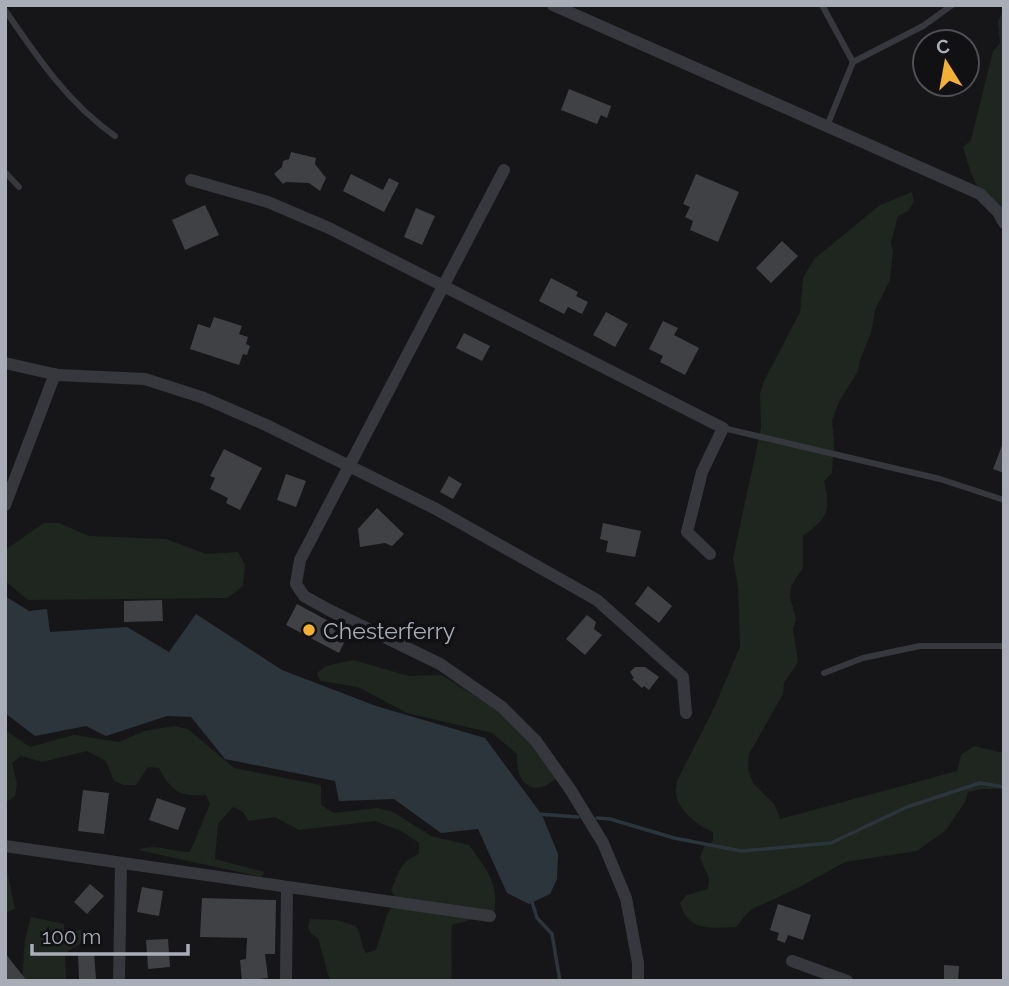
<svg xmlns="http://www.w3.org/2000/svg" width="1009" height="986" font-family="Raleway,sans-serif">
  <rect width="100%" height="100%" fill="#161618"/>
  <path fill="#1e261f" d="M1004,10v199c-29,-15 -32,-32 -41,-62l8,-7 22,-89 7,-8 -2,-22z
    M912,192l2,10 -6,9 -10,5 -7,26 2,10 -3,28 -15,30 -4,23 -11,27 -2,11 -18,29 -8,20 2,21 -2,32 -8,8c7,30 4,37 -21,55v32l-12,18 -1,11 6,22 -3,10 5,33 -14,21 -1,11 -34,60 -1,15 5,14 22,22 5,14 177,-48 4,-16 13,-9 30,7v36h-23l-13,3 -3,10 -19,28 -29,21 -72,11 -49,27 -46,21 -14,17c-25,1 -48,5 -56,-24l7,-8 21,-6 1,-11 -9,-20 4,-11 9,-6v-9c-14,-5 -36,-23 -37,-38 -1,-3 1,-10 1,-13l37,-73 26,-61 -2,-60 -5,-29 28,-130 -1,-34 3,-11 37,-71 3,-34 11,-19 66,-54z
    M44,523h15l30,13 77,3 40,15 32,-2 7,13 -2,21 -16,12 -199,2 -23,-19v-31z
    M353,660l56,16 33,-1 69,44 37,41 8,18c-10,11 -26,15 -35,0 -4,-7 -4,-17 -4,-24l-25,-21 -85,-20 -49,-26 -38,-6 -3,-8 9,-7z
    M174,726l14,3 46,39 87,17v20l13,8 43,-5 16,4 38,24 38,9c16,22 31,39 25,68l-42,12c-2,19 1,37 -1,56h-121l-12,-43 -7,-4 -3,-7 2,-8 26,1 20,6c6,9 4,18 10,27l10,-3 11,-35 10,-16 -6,-9c9,-18 7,-27 28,-36v-11l-18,-12 -26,-10 -76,9 -24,-13 -26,4 -6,-9 -10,-5 -15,17 -3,35 49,13 -2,5 -124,-27c18,-7 34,2 52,2l20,-48 -4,-9c-27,2 -35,-4 -47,-27l-11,-1 -12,18h-12l-10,-4 -8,-20 -19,-10 -45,11 -21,-6 -9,7 5,21 -2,12 -10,7v-73l25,17 44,-12 45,7 25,-11z
    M5,861l10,48 -10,4z
    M31,917l33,7v10l19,-5 -3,15 -15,9 1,28h-44l3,-41z"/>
  <path fill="#2c353c" d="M5,596l24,15 18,-2 3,23 77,-5 42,25 27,-38 86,56 94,36 109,32 57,77 16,39 -1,25 -7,15 -21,10 -22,-11 -29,-64 -37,4 -47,-34 -55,2 -4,-20 -110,-22 -34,-42 -24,-1 -61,20 -20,-10 -51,10 -30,-23z"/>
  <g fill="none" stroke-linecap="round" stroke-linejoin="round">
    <path stroke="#2c353c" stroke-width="3.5" d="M538,814l40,3
      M597,818l13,1 64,19 67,13 90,-8 76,-36 73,-24 24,4
      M531,899l6,19 15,16 8,47"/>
  </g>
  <path fill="#404145" d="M569,89l42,17 -4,12 -6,-3 -4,9 -36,-14z
    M291,152l25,6 -1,6 11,14 -6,13 -11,-8 -23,-1 -3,2 -9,-10 8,-7 1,-6 6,-2z
    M351,174l32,16 6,-12 10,5 -15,29 -41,-21z
    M696,174l43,18 -21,50 -28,-12 3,-9 -8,-4 5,-10 -7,-3z
    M205,205l14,30 -34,15 -13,-30z
    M416,208l19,8 -13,29 -18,-8z
    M782,241l16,15 -27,27 -15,-15z
    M551,278l27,14 -2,4 12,6 -6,12 -14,-7 -4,7 -25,-13z
    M606,312l22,12 -13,23 -22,-12z
    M214,317l28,9 -3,8 9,3 -2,7 4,2 -3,9 -4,-1 -4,11 -49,-16 8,-25 12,4z
    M663,321l15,7 -4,7 25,13 -14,27 -25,-13 3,-6 -14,-7z
    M464,333l26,13 -8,15 -26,-13z
    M1003,443h1v30l-11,-4z
    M224,449l38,19 -22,42 -14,-7 2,-5 -18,-9 5,-11 -5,-2z
    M286,474l20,7 -10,26 -19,-7z
    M449,476l13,8 -9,15 -13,-7z
    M377,508l27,26 -12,12 -7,-3 -25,4 -2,-18z
    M603,523l38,8 -6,26 -29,-5 2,-11 -8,-2z
    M648,586l24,20 -13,17 -24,-19z
    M162,600l1,21 -39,1v-21z
    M297,604l52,28 -10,21 -53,-28z
    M587,615l9,7 -2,7 8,6 -17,20 -19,-16z
    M635,667h10l14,10 -10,13 -5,-4 -2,2 -10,-9 2,-1 -4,-6z
    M83,790l26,3 -5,41 -26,-3z
    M157,798l29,10 -8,22 -29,-10z
    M90,884l14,12 -17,18 -13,-12z
    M142,887l21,4 -4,25 -22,-4z
    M202,898l74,2 -1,54h-10l3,24 -26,3 -2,-21 6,-1 1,-21 -47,-1z
    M778,904l33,11 -8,25 -15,-5 -3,8 -8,-3 2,-7 -9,-3z
    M168,939l2,28 -22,2 -2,-29z
    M5,953l22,28h-22z
    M94,953l2,26h-17l-1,-25z
    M944,965l15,1 -1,15h-14z"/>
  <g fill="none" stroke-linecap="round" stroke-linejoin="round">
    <path stroke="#37383d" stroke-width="6" d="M822,5l31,57
      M5,10c32,47 63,93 110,126
      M827,126l26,-64 70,-36 29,-21
      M5,172l14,15
      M723,428l217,51 64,21
      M824,673l39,-15 57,-12h84"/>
    <path stroke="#37383d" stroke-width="12" d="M553,5l427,189 18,18 6,11
      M504,170l-204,390 -4,24 8,12 25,14 111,54 62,43 34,34 34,48 33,54 23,55 12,65v18
      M191,180l77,22 61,26 394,200 -21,44 -15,60 23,22
      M5,363l53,12 87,4 59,19 62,27 170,84 161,91 86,77 3,36
      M5,505l50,-131
      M5,846l485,70
      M792,961l55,20
      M119,981l2,-117
      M286,981l1,-94"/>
  </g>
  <circle fill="#f2b134" stroke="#111113" stroke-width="2.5" cx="309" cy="630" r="7"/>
  <g text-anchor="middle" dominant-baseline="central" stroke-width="7" stroke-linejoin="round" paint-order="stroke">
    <g font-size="23" fill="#a8adb8" stroke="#111113" text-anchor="start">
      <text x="323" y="630">Chesterferry</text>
    </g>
  </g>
  <rect width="1009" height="986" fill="none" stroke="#a8adb8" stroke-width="14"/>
  <g transform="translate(946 63) rotate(349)"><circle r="33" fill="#111113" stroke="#4d4f55" stroke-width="2"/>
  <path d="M0-5L12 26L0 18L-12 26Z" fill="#f2b134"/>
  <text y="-10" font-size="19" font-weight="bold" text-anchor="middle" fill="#a8adb8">С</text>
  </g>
  <path d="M32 944v10h156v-10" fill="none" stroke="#a8adb8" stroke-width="3.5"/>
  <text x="42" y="944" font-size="21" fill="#a8adb8" stroke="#111113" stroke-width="5" paint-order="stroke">100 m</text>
</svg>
